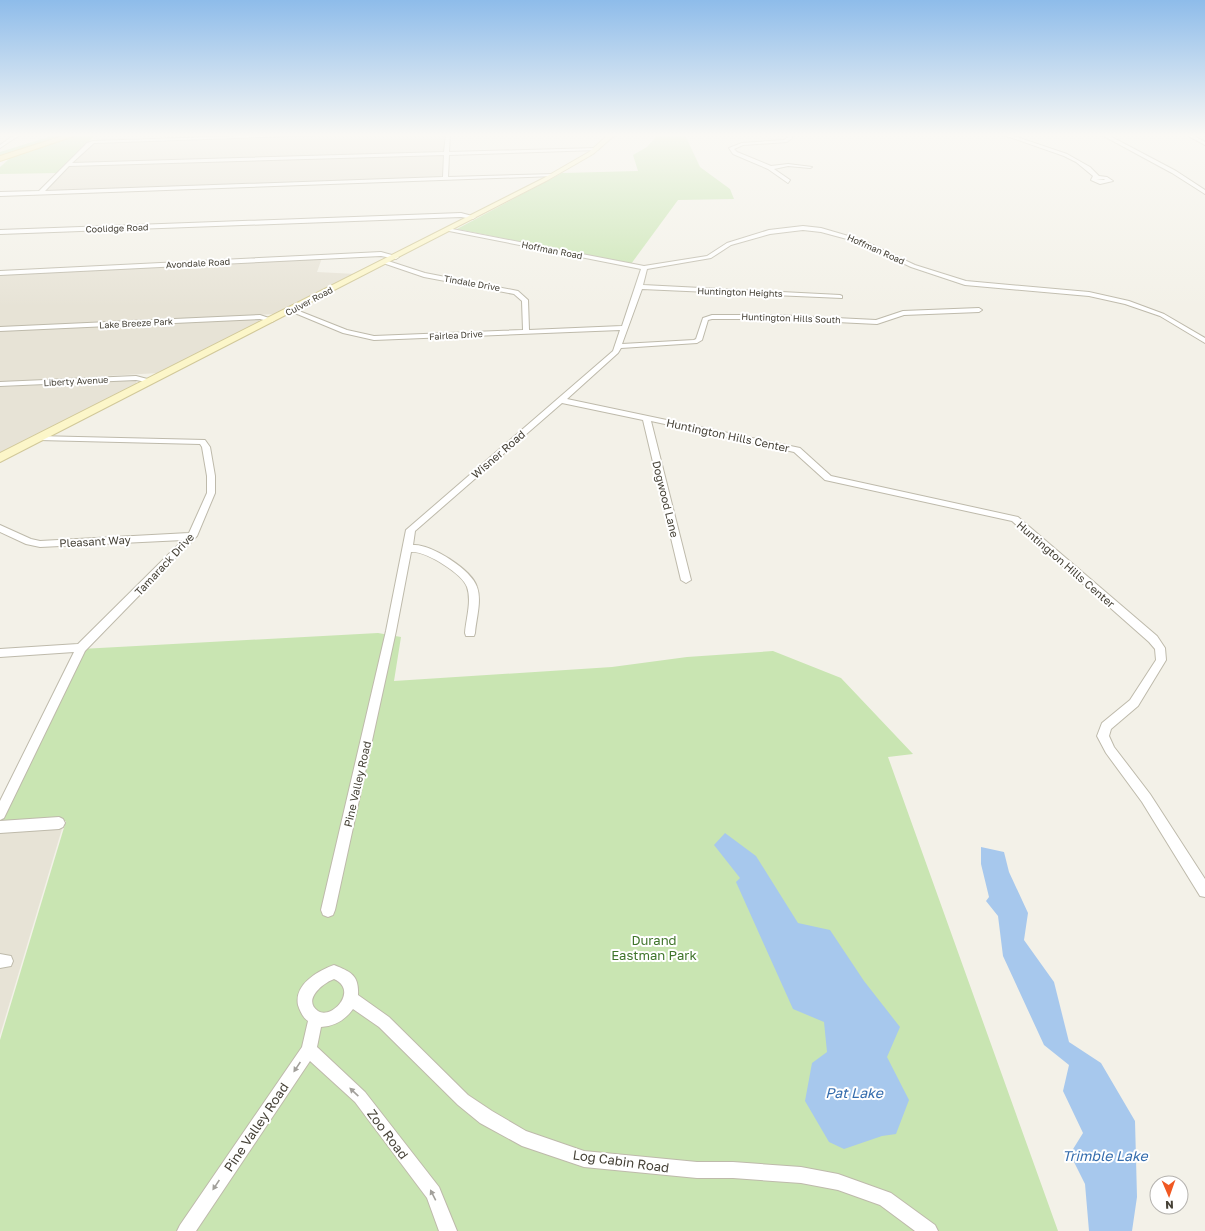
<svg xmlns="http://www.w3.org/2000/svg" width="1205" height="1231" font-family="'Golos Text',sans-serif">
  <rect width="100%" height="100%" fill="#f3f1e8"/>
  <path fill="#e7e3d6" d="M367,134h79l-3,41 -3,2 -392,14 -2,-1 44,-46 8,-2z
    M322,258l-5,14 39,2 -79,40 -277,13v-52z
    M256,319l3,1v3l-100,50 -159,9v-52z
    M133,380l3,1 1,3 -137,70v-67z
    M62,829l-62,206v-202z"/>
  <path fill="#c9e5b2" d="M58,134h38l-38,39 -58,1v-7l9,-8 -9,2v-9z
    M685,135l15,32 30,22 4,10 -56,1 -47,64 -174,-35 105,-56 76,-2 -5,-16 14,-8 10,-11z
    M378,633l23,4 -7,44 218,-14 75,-10 86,-6 68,27 72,76 -25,3 170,474h-1058v-191l66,-219 -66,3v-8l81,-167z"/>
  <path fill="#a7c8ed" d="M725,833l31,23 42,67 32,7 34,51 36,46 -13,30 22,43 -13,34 -14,2 -38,13 -15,-7 -24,-41 7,-38 15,-11 -3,-30 -31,-13 -57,-127 4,-4 -26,-33z
    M981,847l23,5 5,20 19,41 -4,27 30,42 15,60 32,21 34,58 2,76 -5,34h-43l-4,-47 -15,-30 13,-21 -20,-42 6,-26 -25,-20 -41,-89 -5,-40 -12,-15 3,-4 -8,-33z"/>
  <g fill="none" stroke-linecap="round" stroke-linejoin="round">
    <defs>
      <path id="minor" d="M16,134h5l-21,14v-3z
        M296,134h50l-252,9 -22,20 372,-11 2,-18h4l-1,18 148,-4 2,1 -2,1 -148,5 -1,22 108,-3 -2,2 -554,20v-4l39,-1 48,-48 6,-2zM444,155l-1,22 -398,14 24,-25z
        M788,134h4v4l-5,4 -44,3 -9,4 3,3 34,14 17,-2 24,3 -2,1 -22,-2 -14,3 16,11 -2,3 -20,-14 -35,-15 -4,-6 13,-5 42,-3 4,-3z
        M1001,134h7l59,20 23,13 9,9 8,1 6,4 -13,3 -9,-4 2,-4 -17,-14 -12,-6zM1096,179h8l1,1z
        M1100,134h6l70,37 29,19v4l-33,-21z
        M1185,134h6l14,8v3z
        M461,213l15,4 -3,2 -12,-2 -461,17v-4z
        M803,226l18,2 41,12 53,25 51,16 123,11 40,9 35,13 41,24v5l-45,-27 -35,-12 -36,-8 -124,-11 -54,-18 -53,-25 -37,-10 -18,-2 -33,4 -39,11 -20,13 -64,11 -4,16 197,10 2,1v2l-200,-9 -20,55 72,-4 2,-1 7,-21 9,-3h64l100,5 27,-9 76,-3 3,2 -3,2 -75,3 -27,9 -101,-5h-64l-4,1 -6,20 -5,3 -76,5 -3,5 -51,46 233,49 31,28 187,41 139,119 8,12 1,12 -28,46 -27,23 -2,7 5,11 36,47 55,85v18l-5,-1 -58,-94 -36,-49 -9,-17 5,-13 28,-23 26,-40 -1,-11 -6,-7 -137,-121 -187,-41 -31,-28 -143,-31 40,159 -5,3 -5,-3 -38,-160 -81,-17 -147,128 -2,14c17,-2 59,25 64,42 5,14 -1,32 -2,46l-1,3h-8l-1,-3c1,-14 7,-32 2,-46 -4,-13 -42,-37 -56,-35l-15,79 -61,279 -2,5 -5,2 -5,-2 -2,-5 65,-279 20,-101 207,-179 7,-21 -246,10 -31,-7 -53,-22v-2h4l53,21 27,6 149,-6 -1,-29 -8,-7 -90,-17 -41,-14v-2l2,-1 40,13 93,18 10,9 1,30 93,-4 19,-57 -197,-39 3,-2 197,38 63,-10 20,-13 42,-13z
        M381,252l18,5 -3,2 -15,-3 -381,19v-4z
        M260,315l15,5 -3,2 -12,-3 -260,12v-4z
        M136,376l19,5 -4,2 -15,-3 -136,6v-4z
        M36,436l169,4 5,7 5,29v17l-18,43 -112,115 -81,167 -4,2v-19l74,-149 -74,5v-8l78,-5 105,-104 -143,7 -14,-3 -26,-12v-7l31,14 9,2 149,-8 18,-40v-17l-5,-29 -2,-3 -161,-4h-3z
        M59,817l4,2 2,4 -2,4 -4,2 -59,4v-12z
        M0,954l11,2 2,5 -2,5 -11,2z
        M334,965c17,7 25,10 24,30l31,22 79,78 24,16 34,20 58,20 113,11h36l68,5 37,7 53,19 44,32 3,6h-23l-35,-26 -42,-15 -37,-7 -68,-5h-36l-113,-11 -62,-21 -42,-23 -22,-18 -79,-78 -26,-18c-8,11 -18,17 -32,18l-4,20 48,45 74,95 18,44h-18l-12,-33 -72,-96 -45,-41 -114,170h-19l3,-6 122,-178 6,-26c-5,-3 -8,-10 -10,-16 -4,-21 20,-34 36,-40zM334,979c25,11 -2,41 -16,32 -16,-11 5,-28 16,-32z"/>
      <path id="secondary" d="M609,134h7l-23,20 -45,26 -548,282v-9l544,-275 45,-26z"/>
      <path id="primary" d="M69,134h11l-80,27v-5z"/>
    </defs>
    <use href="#minor" stroke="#bebaab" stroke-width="2"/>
    <use href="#secondary" stroke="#d1c899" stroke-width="2"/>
    <use href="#primary" stroke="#dec96a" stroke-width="2"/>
    <use href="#minor" fill="#fff" fill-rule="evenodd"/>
    <use href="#secondary" fill="#fcf6c9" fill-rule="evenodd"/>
    <use href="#primary" fill="#fae99a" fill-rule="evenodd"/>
  </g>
  <defs><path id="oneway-solid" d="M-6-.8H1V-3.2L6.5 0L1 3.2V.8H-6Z"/></defs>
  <g fill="#a2a09b">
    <use href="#oneway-solid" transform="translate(297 1067) rotate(124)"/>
    <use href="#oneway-solid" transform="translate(354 1092) rotate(-137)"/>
    <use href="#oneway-solid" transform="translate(216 1185) rotate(124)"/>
    <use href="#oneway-solid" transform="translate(433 1195) rotate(-117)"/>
  </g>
  <linearGradient id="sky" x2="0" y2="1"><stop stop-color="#8ebcea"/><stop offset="0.44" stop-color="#faf9f5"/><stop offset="1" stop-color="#faf9f5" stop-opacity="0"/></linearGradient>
  <rect width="1205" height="307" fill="url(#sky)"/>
  <g text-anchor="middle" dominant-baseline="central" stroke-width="4" stroke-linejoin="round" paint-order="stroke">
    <g font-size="9" fill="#464237" stroke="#fff">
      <text transform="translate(117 228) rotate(-2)">Coolidge Road</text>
      <text transform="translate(876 249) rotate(24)">Hoffman Road</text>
      <text transform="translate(552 250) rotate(11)">Hoffman Road</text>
      <text transform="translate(198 263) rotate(-3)">Avondale Road</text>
      <text transform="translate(472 283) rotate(10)">Tindale Drive</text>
      <text transform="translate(740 292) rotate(2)">Huntington Heights</text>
      <text transform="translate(309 301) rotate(-28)">Culver Road</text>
      <text transform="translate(791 318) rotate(2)">Huntington Hills South</text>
      <text transform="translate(136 323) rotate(-3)">Lake Breeze Park</text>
      <text transform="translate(456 335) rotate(-3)">Fairlea Drive</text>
      <text transform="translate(76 381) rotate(-3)">Liberty Avenue</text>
    </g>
    <g font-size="11" fill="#464237" stroke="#fff">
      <text transform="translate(728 435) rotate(12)">Huntington Hills Center</text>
      <text transform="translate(498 454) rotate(-41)">Wisner Road</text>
      <text transform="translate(666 499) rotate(76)">Dogwood Lane</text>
      <text transform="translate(95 541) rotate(-3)">Pleasant Way</text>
      <text transform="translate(164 564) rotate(-47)">Tamarack Drive</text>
      <text transform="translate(1066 564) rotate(41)">Huntington Hills Center</text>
      <text transform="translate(357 784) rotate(-77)">Pine Valley Road</text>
    </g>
    <g font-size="13" fill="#40752c" stroke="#fff">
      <text x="654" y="940">Durand<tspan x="654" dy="15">Eastman Park</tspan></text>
    </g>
    <g font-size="13" fill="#464237" stroke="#fff">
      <text transform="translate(256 1127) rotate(-56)">Pine Valley Road</text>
      <text transform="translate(388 1134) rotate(53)">Zoo Road</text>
      <text transform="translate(621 1161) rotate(8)">Log Cabin Road</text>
    </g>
    <g font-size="14" font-style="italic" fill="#346cad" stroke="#fff">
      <text x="854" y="1092">Pat Lake</text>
      <text x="1105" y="1155">Trimble Lake</text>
    </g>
  </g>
  <g transform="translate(1169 1195) rotate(178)"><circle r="19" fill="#ffffff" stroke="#b5b3af"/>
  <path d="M0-3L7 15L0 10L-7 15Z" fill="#f05822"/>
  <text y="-6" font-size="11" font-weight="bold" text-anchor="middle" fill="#464237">N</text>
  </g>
</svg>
